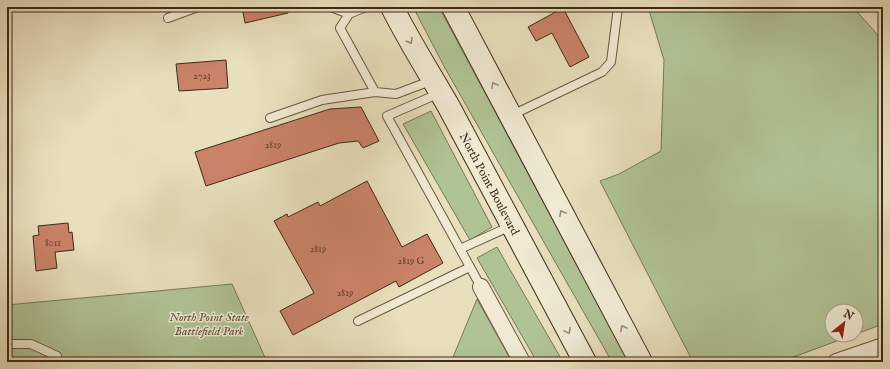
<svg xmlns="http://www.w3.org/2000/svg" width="890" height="369" font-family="'IM FELL English',serif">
  <rect width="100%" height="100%" fill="#e8dfbc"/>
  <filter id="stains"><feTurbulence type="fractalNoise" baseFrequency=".005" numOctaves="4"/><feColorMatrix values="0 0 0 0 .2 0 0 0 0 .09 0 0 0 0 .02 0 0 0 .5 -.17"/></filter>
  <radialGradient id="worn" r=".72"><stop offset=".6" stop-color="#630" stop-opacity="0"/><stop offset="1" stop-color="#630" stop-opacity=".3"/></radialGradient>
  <path fill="#b0c395" stroke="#787656" d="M413,7h26l190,355h-17l-167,-294z
    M648,7h205l30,34v283l-27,10v-23h-24v24h21l-73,27h-87l-93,-181 19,-7 42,-23 3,-91z
    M431,111l61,116 -22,13 -67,-116z
    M497,247l66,115h-26l-60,-104z
    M232,284l35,78h-260v-57z
    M477,299l35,63h-61z"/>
  <path fill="#ca8268" stroke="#402918" d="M242,7h45l1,6 -43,10z
    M563,8l26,49 -19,10 -18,-34 -16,8 -8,-14z
    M226,60l2,28 -49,3 -3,-27z
    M361,107l18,34 -16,7 -5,-7 -19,2 -133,43 -11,-34 135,-43z
    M367,181l35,66 25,-13 16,29 -44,24 -3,-6 -103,54 -13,-24 34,-18 -40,-72 13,-7 1,3 30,-15 2,4z
    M68,223l1,10 3,-1 2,18 -19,2 2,16 -21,3 -3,-35 6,-1 -1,-9z"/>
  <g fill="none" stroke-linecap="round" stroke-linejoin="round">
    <defs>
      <path id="lane" d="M331,7l18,7
        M366,7l-17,7 -9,14 35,64 21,2 37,-14
        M168,18l30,-11
        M440,93l-53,23 94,171
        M512,115l90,-43 9,-10 7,-55
        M270,118l52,-18 53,-8
        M460,249l51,-23
        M358,321l112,-54
        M7,344h24l26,12 2,6"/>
      <path id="street" d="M481,287l41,75
        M836,362l47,-16"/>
      <path id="secondary" d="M392,7c17,34 38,67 57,100 45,85 91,170 136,255
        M453,7l188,355"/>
    </defs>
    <use href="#lane" stroke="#6a5641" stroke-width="10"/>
    <use href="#street" stroke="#6a5641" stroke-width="18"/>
    <use href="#secondary" stroke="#402918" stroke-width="24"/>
    <use href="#lane" stroke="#f0ead3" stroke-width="8"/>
    <use href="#street" stroke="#f0ead3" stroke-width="16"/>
    <use href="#secondary" stroke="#f0ead3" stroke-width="22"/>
  </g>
  <defs><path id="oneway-chevron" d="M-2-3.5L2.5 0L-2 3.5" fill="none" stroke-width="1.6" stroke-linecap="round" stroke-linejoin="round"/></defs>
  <g stroke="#988a76">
    <use href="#oneway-chevron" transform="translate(410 41) rotate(60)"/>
    <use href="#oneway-chevron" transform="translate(494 85) rotate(-118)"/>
    <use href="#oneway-chevron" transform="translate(562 213) rotate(-118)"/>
    <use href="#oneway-chevron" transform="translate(623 328) rotate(-118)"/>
    <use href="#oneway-chevron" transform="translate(568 331) rotate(62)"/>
  </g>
  <g text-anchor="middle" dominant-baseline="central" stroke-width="3" stroke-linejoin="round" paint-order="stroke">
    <g font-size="10" fill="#623f2c">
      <text x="202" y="76">2723</text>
      <text x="273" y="145">2819</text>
      <text x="53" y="243">8011</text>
      <text x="318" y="249">2819</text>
      <text x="411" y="261">2819 G</text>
      <text x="345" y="293">2819</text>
    </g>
    <g font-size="12" fill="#402918" stroke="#f0ead3">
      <text transform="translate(489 184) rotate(62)">North Point Boulevard</text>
    </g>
    <g font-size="12" font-style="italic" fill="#5c5037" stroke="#f0ead3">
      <text x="209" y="317">North Point State<tspan x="209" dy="14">Battlefield Park</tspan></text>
    </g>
  </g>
  <rect width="890" height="369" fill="none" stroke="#e8dfbc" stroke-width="24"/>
  <rect x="8" y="8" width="874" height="353" fill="none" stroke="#402918" stroke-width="2"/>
  <rect x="12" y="12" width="866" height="345" fill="none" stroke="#402918"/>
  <g transform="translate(844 323) rotate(30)"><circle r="19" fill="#f0ead3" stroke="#aa9d88"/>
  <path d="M0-3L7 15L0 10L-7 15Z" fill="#8f2418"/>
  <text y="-6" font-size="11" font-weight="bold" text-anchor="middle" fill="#402918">N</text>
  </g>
  <rect width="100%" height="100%" filter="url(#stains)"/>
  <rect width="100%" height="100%" fill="url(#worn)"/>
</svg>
